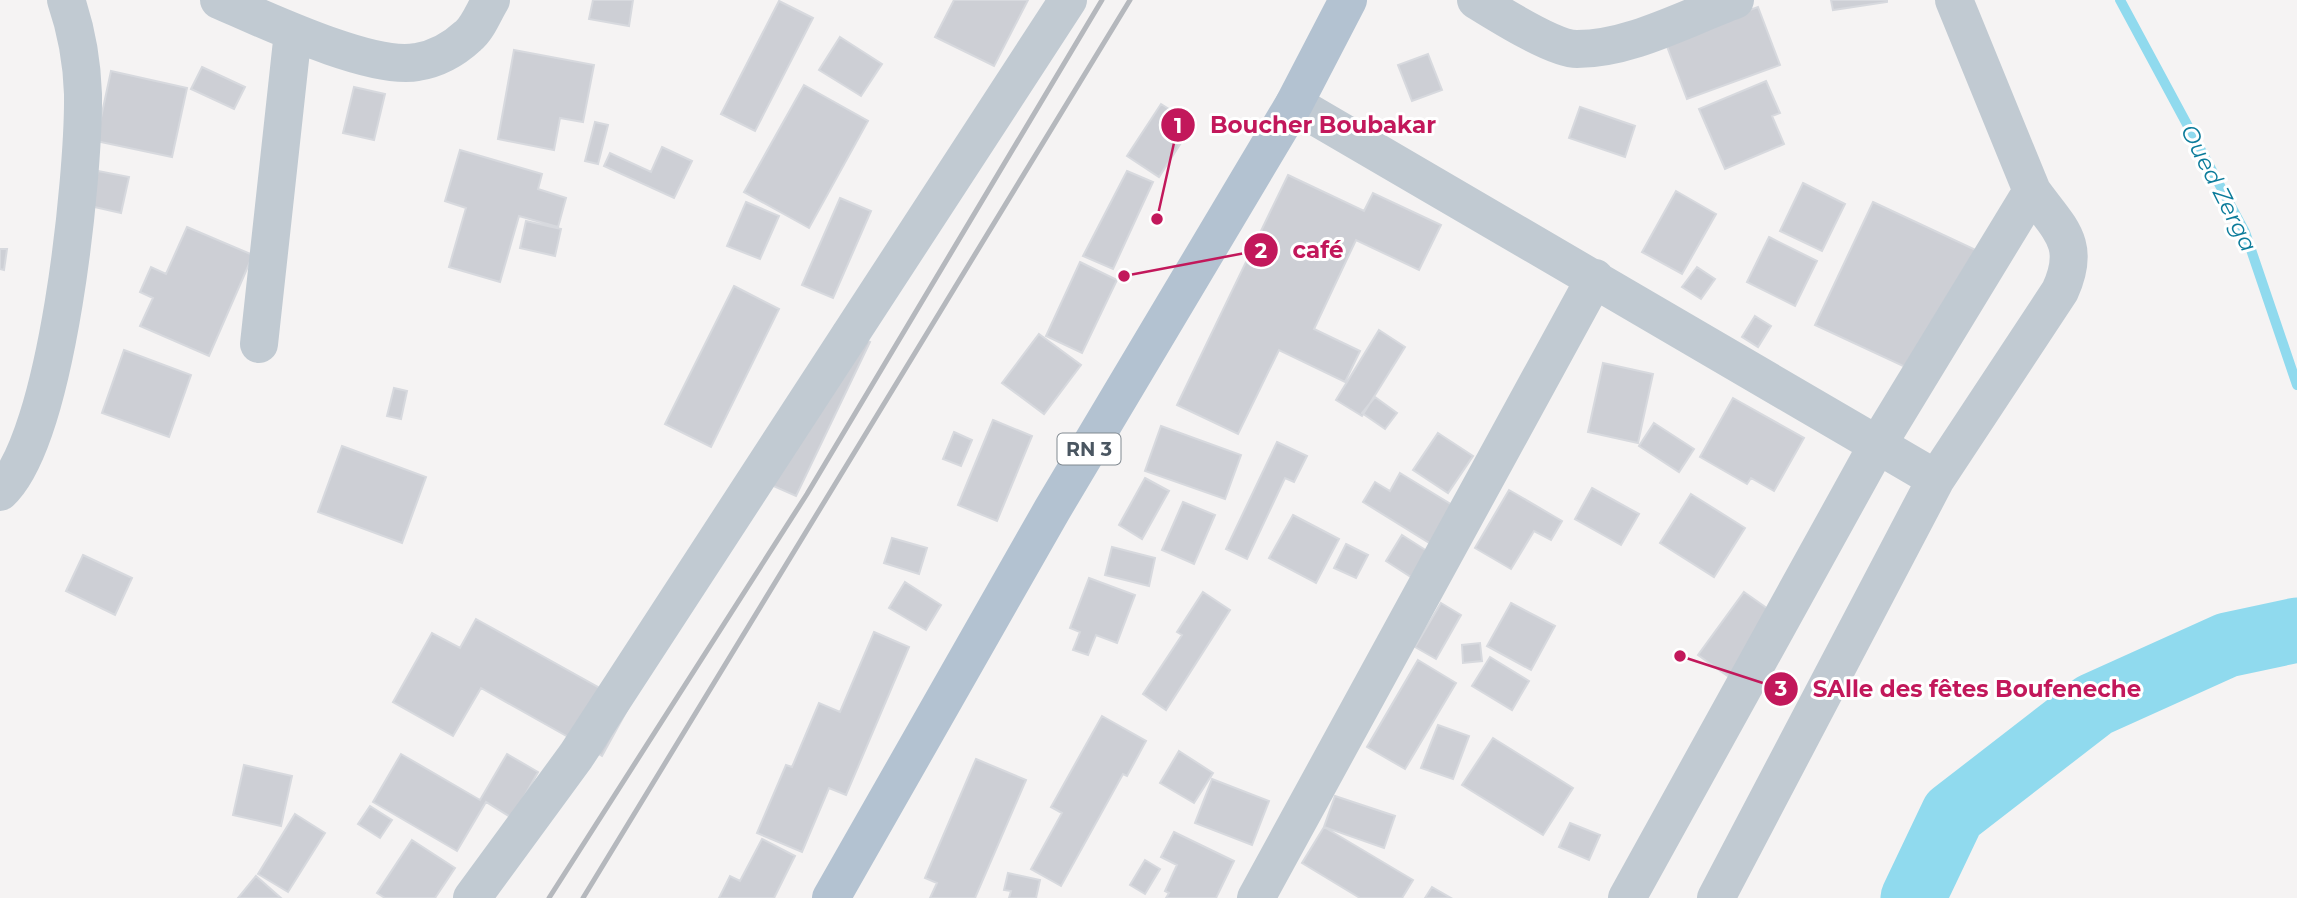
<svg xmlns="http://www.w3.org/2000/svg" width="2297" height="898" font-family="Montserrat,sans-serif">
  <rect width="100%" height="100%" fill="#f5f3f3"/>
  <g fill="none" stroke-linecap="round" stroke-linejoin="round">
    <path stroke="#90daee" stroke-width="10" d="M2120,0l125,232 52,153"/>
    <path stroke="#90daee" stroke-width="65" d="M1913,898l40,-84 141,-109 133,-60 70,-15"/>
  </g>
  <path fill="#cdcfd5" stroke="#d7d9de" stroke-width="2" d="M593,0h40l-4,26 -40,-7z
    M954,0h74l-34,66 -59,-29z
    M1831,0h56v2l-54,8z
    M779,1l34,17 -58,113 -34,-17z
    M1758,7l22,58 -93,34 -22,-58z
    M840,37l42,27 -21,32 -42,-26z
    M514,50l80,15 -11,57 -23,-4 -6,32 -56,-11z
    M1428,54l14,36 -30,11 -14,-36z
    M202,67l43,20 -11,22 -43,-20z
    M111,71l76,17 -15,69 -76,-16z
    M1766,81l14,32 -8,3 12,28 -59,25 -26,-60z
    M804,85l64,36 -59,107 -65,-36z
    M354,87l31,7 -11,46 -31,-7z
    M1161,104l32,20 -34,53 -32,-21z
    M1580,107l55,19 -10,31 -56,-19z
    M595,122l13,3 -10,39 -13,-3z
    M662,147l30,14 -18,37 -70,-32 6,-13 41,19z
    M460,150l82,24 -4,15 28,9 -8,29 -39,-11 -19,66 -51,-15 17,-59 -21,-7z
    M98,171l31,6 -8,36 -31,-7z
    M1127,171l26,11 -40,87 -30,-13z
    M1288,175l76,36 9,-18 68,32 -22,45 -63,-30 -42,89 46,22 -15,31 -66,-32 -41,84 -61,-29z
    M1803,183l42,21 -23,47 -42,-20z
    M1676,191l40,23 -34,60 -40,-22z
    M840,198l31,13 -38,87 -31,-13z
    M746,202l33,14 -19,43 -33,-13z
    M1873,202l107,50 -49,127 -116,-54z
    M526,221l35,8 -6,27 -35,-8z
    M187,227l66,28 -44,101 -69,-30 13,-28 -13,-6 11,-25 15,7z
    M1769,237l48,24 -22,45 -48,-24z
    M0,249h7l-3,21 -4,-1z
    M1080,262l37,18 -35,73 -36,-17z
    M1697,267l18,12 -14,20 -19,-12z
    M734,286l45,23 -68,138 -46,-23z
    M1755,316l16,10 -13,21 -16,-10z
    M835,325l35,17 -74,154 -34,-15z
    M1379,330l26,17 -43,69 -26,-16z
    M1039,334l42,31 -37,49 -42,-31z
    M124,350l67,25 -22,62 -67,-24z
    M1603,363l50,11 -15,69 -50,-11z
    M394,388l13,3 -6,28 -14,-3z
    M1375,397l22,16 -12,16 -23,-16z
    M1733,398l71,40 -30,53 -23,-13 -4,6 -47,-27z
    M993,420l39,16 -35,85 -39,-16z
    M1654,423l40,26 -15,23 -40,-26z
    M1161,426l80,29 -16,44 -80,-28z
    M954,432l18,8 -11,26 -18,-7z
    M1438,433l35,23 -25,37 -35,-23z
    M1277,442l30,14 -13,26 -9,-4 -38,81 -21,-10z
    M342,446l84,31 -24,66 -84,-31z
    M1400,473l67,41 -23,38 -81,-50 12,-20 15,9z
    M1145,478l24,13 -27,48 -23,-14z
    M1592,488l47,26 -18,31 -46,-26z
    M1509,490l53,31 -11,19 -17,-9 -23,38 -36,-21z
    M1691,494l54,34 -31,49 -54,-34z
    M1183,502l32,13 -21,49 -32,-14z
    M1293,515l46,24 -23,44 -47,-25z
    M1402,535l25,16 -16,26 -25,-16z
    M892,538l35,10 -8,26 -35,-11z
    M1346,544l22,11 -12,23 -22,-10z
    M1112,547l43,11 -6,28 -44,-11z
    M83,555l49,23 -17,37 -49,-24z
    M1089,578l46,17 -18,48 -21,-8 -8,20 -15,-5 7,-18 -10,-4z
    M905,582l36,23 -15,25 -37,-22z
    M1203,592l27,18 -64,100 -23,-16 39,-59 -5,-3z
    M1744,592l34,24 -46,63 -34,-24z
    M1441,603l20,12 -25,44 -21,-12z
    M1511,603l44,23 -24,44 -44,-24z
    M476,619l154,86 -28,51 -121,-68 -28,48 -60,-34 39,-69 28,15z
    M874,632l35,15 -63,148 -17,-7 -27,64 -45,-19 29,-68 6,2 27,-64 21,9z
    M1480,643l2,18 -19,2 -1,-18z
    M1490,657l39,24 -17,29 -40,-24z
    M1418,660l38,23 -51,86 -38,-22z
    M1102,716l44,25 -19,35 -4,-2 -62,112 -30,-17 31,-56 -11,-6z
    M1438,725l31,11 -16,43 -32,-11z
    M1493,738l80,50 -30,47 -81,-50z
    M1179,751l34,22 -19,30 -34,-20z
    M401,754l79,46 27,-46 31,18 -26,46 -26,-16 -29,49 -84,-49z
    M976,759l50,21 -51,118h-45l7,-15 -12,-5z
    M244,765l48,11 -11,50 -48,-11z
    M1212,779l57,22 -17,44 -57,-22z
    M1335,796l60,20 -11,32 -60,-21z
    M370,806l22,14 -12,18 -22,-14z
    M295,814l30,19 -37,59 -30,-18z
    M1570,823l30,12 -11,25 -30,-13z
    M1324,827l89,53 -11,18h-42l-58,-35z
    M1174,832l60,29 -18,37h-50l3,-5 -4,-2 12,-26 -16,-8z
    M762,839l33,17 -21,42h-55l11,-22 10,5z
    M412,840l43,28 -20,30h-50l-8,-5z
    M1145,860l15,9 -15,25 -15,-9z
    M1008,873l32,7 -4,18h-27l2,-7 -7,-1z
    M256,876l25,22h-43z
    M1432,887l19,11h-26z"/>
  <g fill="none" stroke-linecap="round" stroke-linejoin="round">
    <path stroke="#c1cad2" stroke-width="38" d="M219,0c44,19 153,71 198,62 19,-3 37,-13 51,-26 10,-8 16,-25 23,-36
      M1476,0c21,13 78,49 101,49 53,0 109,-31 158,-49
      M1954,0l78,191
      M1294,104l642,375
      M259,344l34,-312
      M0,492c58,-53 84,-317 83,-398 -1,-31 -7,-65 -17,-94
      M472,898l104,-142 492,-756
      M1256,898l339,-620
      M1627,898l251,-454 154,-253c27,38 50,52 28,100l-124,188 -220,419"/>
    <path stroke="#b3c2d1" stroke-width="38" d="M831,898l221,-388 242,-406 54,-104"/>
    <path stroke="#b5b8bd" stroke-width="5" d="M549,898l258,-404 295,-494
      M583,898l547,-898"/>
  </g>
  <g text-anchor="middle" dominant-baseline="central" stroke-width="6" stroke-linejoin="round" paint-order="stroke">
    <rect fill="#fff" stroke="#808990" stroke-width="2" x="1057.5" y="433.5" width="63" height="31" rx="5"/>
    <g font-size="19" font-weight="bold" fill="#4a5661">
      <text x="1089" y="449">RN 3</text>
    </g>
    <g font-size="23" font-style="italic" fill="#0c7c9b" stroke="#fff">
      <text transform="translate(2219 188) rotate(63)">Oued Zerga</text>
    </g>
  </g>
  <path fill="none" stroke="#c2185b" stroke-width="2.5" d="M1157 219L1178 125M1124 276L1261 250M1680 656L1781 689"/>
  <g fill="#c2185b" stroke="#fff" stroke-width="2.5">
    <circle cx="1157" cy="219" r="7"/>
    <circle cx="1124" cy="276" r="7"/>
    <circle cx="1680" cy="656" r="7"/>
    <circle cx="1178" cy="125" r="18"/>
    <circle cx="1261" cy="250" r="18"/>
    <circle cx="1781" cy="689" r="18"/>
  </g>
  <g font-size="21" text-anchor="middle" font-weight="bold" fill="#fff">
    <text x="1178" y="133">1</text>
    <text x="1261" y="258">2</text>
    <text x="1781" y="696">3</text>
  </g>
  <g font-size="23" text-anchor="middle" font-weight="bold" fill="#c2185b" stroke="#fff" stroke-width="6" stroke-linejoin="round" paint-order="stroke">
    <text x="1323" y="133">Boucher Boubakar</text>
    <text x="1318" y="258">café</text>
    <text x="1977" y="697">SAlle des fêtes Boufeneche</text>
  </g>
</svg>
